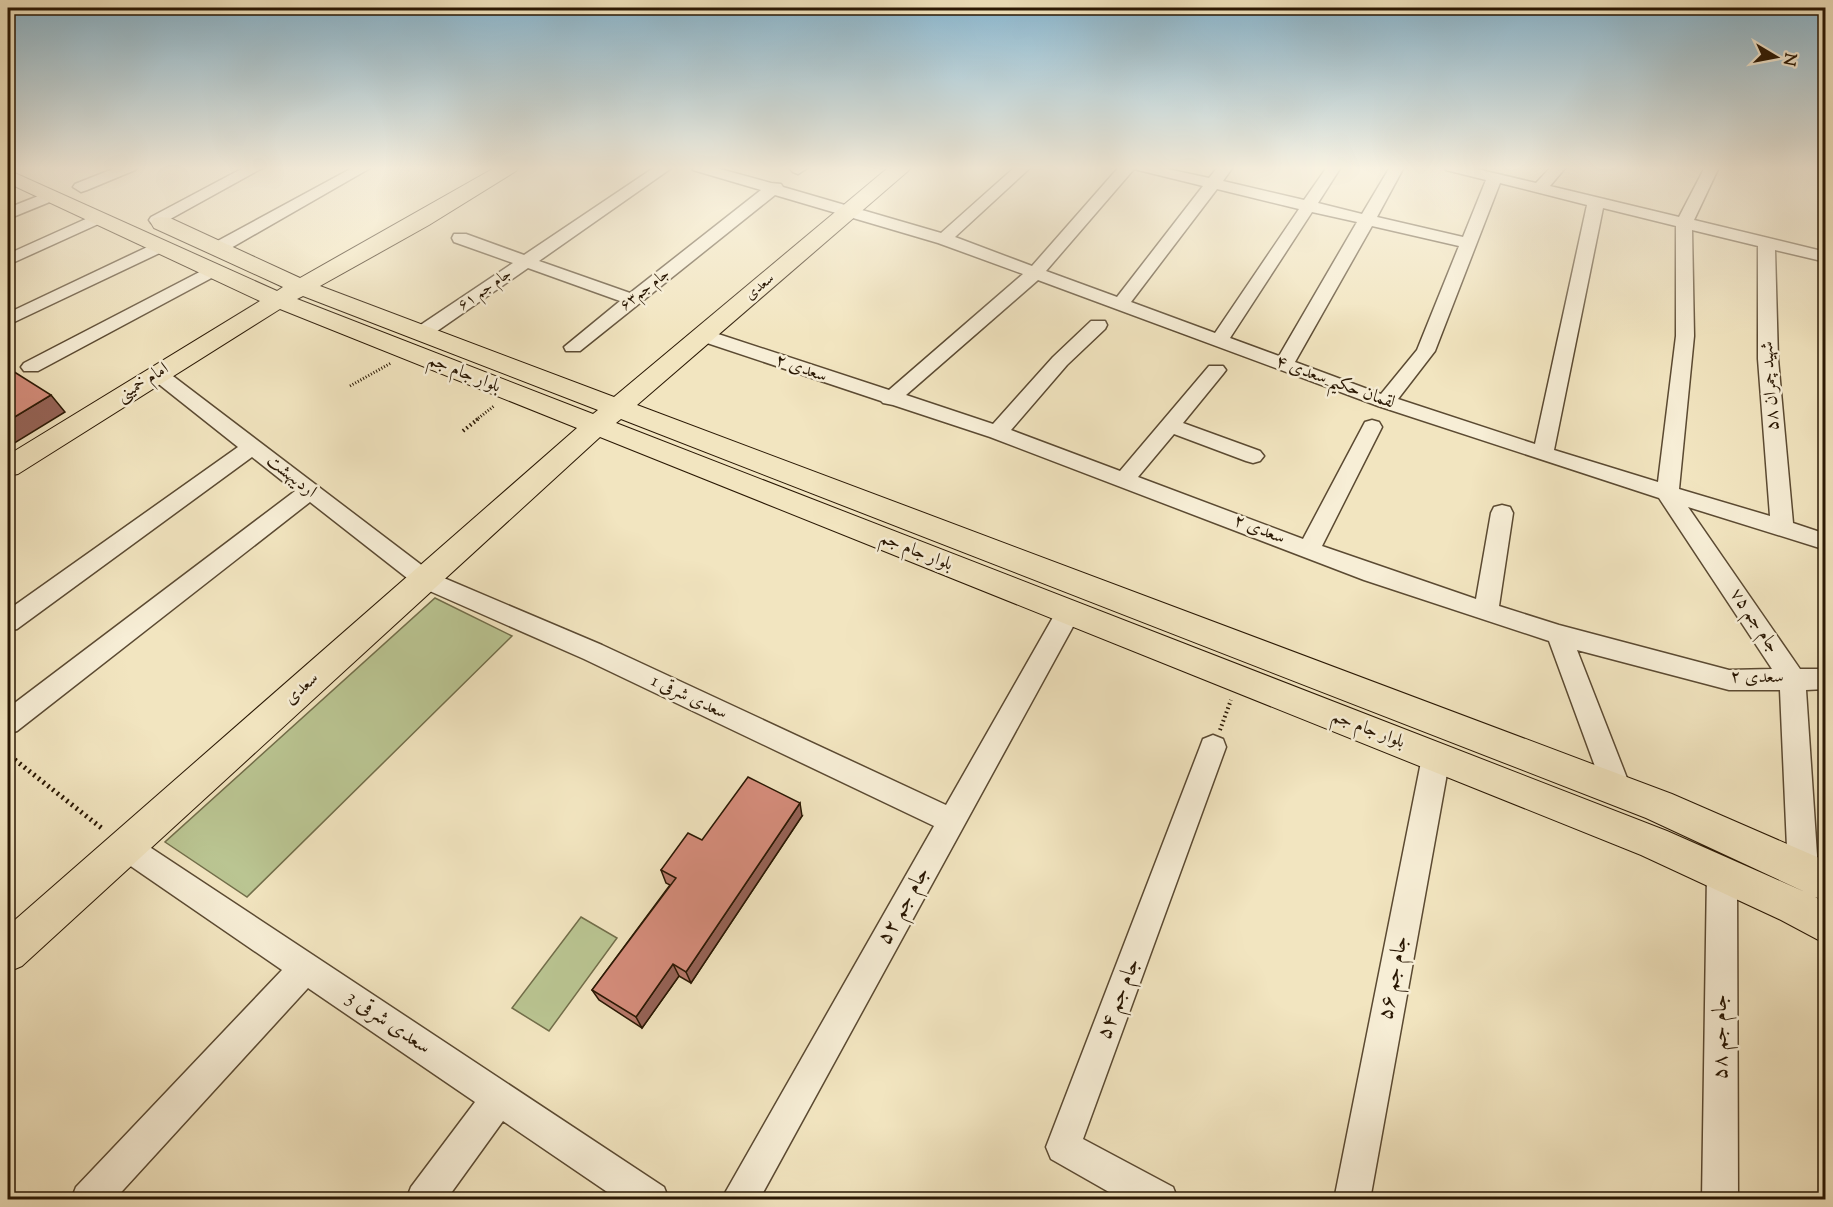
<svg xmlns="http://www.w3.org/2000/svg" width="1833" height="1207" font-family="'Sorts Mill Goudy',Amiri,serif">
  <rect width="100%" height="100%" fill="#f2e5c0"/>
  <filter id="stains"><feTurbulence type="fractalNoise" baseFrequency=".00333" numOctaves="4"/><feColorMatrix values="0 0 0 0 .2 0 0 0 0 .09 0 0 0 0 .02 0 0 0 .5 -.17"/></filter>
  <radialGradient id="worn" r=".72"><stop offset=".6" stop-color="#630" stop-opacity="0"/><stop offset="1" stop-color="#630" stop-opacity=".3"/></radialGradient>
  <path fill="#bac592" stroke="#726e4a" stroke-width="1.5" d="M435,598l77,38 -265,261 -82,-55z
    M581,917l36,21 -68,93 -37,-23z"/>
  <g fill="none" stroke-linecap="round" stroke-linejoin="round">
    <defs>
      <path id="minor" d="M118,167h20l-3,3 -48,20 -6,2 -8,-5 2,-3z
        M245,167h19l-101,56h-12l-2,-3 2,-3z
        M354,167h18l-148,85 -6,1 -8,-5 2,-4z
        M655,167h18l-134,94 91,32 131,-103 -68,-20 -2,-3h22l58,16 10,1 2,3 158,46 74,-66h16l-76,70 77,29 87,-99h39l51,11 9,-11h15l-10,14 81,19 23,-33h14l-23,36 44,11 28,-47h14l-27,50 86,20 23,-57 -40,-10 -2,-3h24l68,16 15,-16h15l-16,19 129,31 26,-50h14l-25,53 132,32v10l-51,-12 3,109 15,164 33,11v16l-138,-43 112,162h26v20l-20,1 12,180 -5,10 -10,4 -10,-4 -5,-10 -8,-180h-51l-152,-40 55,141 -4,9 -10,3 -10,-3 -4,-9 -55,-150 -185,-61 -374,-143 -97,-32 -10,-2 -2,-2 -186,-62 -2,-4 2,-4h14l180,59 134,-116 -85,-31 -163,-48 -195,156h-14l-2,-4 56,-46 -92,-33 -98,68h-14l-2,-4 2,-4 97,-65 -59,-21 -2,-4 2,-4h12l58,21zM1134,169l69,17 -86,111 -71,-26zM1500,183l87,22 -52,239 -137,-45 37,-48zM1217,189l82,20 -84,124 -84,-31zM1603,208l73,18v110l-18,146 -104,-32zM1312,212l45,10 -78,134 -49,-18zM1372,226l87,20 -42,104 -36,44 -86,-32zM1692,230l66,16v113l12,157 -91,-27 15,-153zM1038,280l340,126 281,92 113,171 -43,1 -170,-45 -60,-19 14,-93 -3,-6 -8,-2 -8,2 -3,6 -15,86 -154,-53 60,-119 -3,-5 -7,-2 -7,2 -62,117 -165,-62 36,-43 72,27 7,2 7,-2 4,-5 -4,-5 -77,-28 40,-49 3,-4 -3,-4h-14l-89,105 -109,-41 56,-65 38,-36 2,-4 -2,-4h-14l-38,36 -60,67 -87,-29z
        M792,167h17l-11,7 -5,-2 -3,-3z
        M51,191l6,2 2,3 -2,3 -49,20v-11z
        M99,213l6,2 2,3 -2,3 -97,44v-11z
        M160,241l8,5 -2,4 -158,75v-12z
        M213,265l6,1 3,4 -3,4 -181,97h-14l-3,-4 3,-4z
        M158,368l7,2 267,203 170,72 344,160 114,-200 9,-2 9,2 3,7 -322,588h-38l213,-374 -350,-167 -168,-74 -106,-83 -293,229 -9,3v-26l287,-217 -43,-34 -235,172 -9,2v-21l230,-163 -87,-69 -3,-4 3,-4z
        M1213,735l10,4 3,8 -143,392 90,48 5,13h-55l-72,-41 -5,-12 154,-400 3,-8z
        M1436,745l10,4 4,8 -80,443h-36l88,-443 4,-8z
        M126,834l10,4 528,349 5,13h-50l-116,-79 -57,79h-40l5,-13 64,-85 -167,-114 -194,212h-43l5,-13 206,-217 -166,-114 -4,-9 4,-9z
        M1722,860l10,4 5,10 1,326h-36l5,-326 5,-10z"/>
      <path id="major" d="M496,167h23l-3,4 -87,54 -109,61 294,111 275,-230h22l-3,4 -271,234 1035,389 145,63 9,5v39l-11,-4 11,6v41l-45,-24 -140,-65 -1041,-418 -578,529 -14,6v-46l569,-498 -297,-119 -262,165 -10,2v-21l252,-154 -252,-118v-13l269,121 6,-4 -129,-59 -3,-5 3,-5 8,-1 8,1 130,60zM303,296l295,114 -5,4 -296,-115zM621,419l1025,399 159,74 -138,-61 -1051,-408z"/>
    </defs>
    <use href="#minor" stroke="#5b4a32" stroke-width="3"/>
    <use href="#major" stroke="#291703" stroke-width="2"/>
    <path stroke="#291703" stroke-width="3" stroke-dasharray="1 2" stroke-linecap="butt" d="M350,386l41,-23
      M476,420l18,-14"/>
    <path stroke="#291703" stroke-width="4" stroke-dasharray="1.5 3" stroke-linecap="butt" d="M463,431l15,-12
      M1220,730l11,-30
      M8,755l4,3"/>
    <path stroke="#291703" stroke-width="5" stroke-dasharray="2 4" stroke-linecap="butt" d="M10,756l94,74"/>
    <use href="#minor" fill="#f7eed6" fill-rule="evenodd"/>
    <use href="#major" fill="#f2e5c0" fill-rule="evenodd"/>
  </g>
  <path fill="#b8796b" stroke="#291703" stroke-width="1.5" d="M802,816l-111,167 -12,-7 -37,52 -43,-28 -7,-10 78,-105 -4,-2 -5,-13 41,-30z"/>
  <path fill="#966357" stroke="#291703" stroke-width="1.5" d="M51,395l14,17 -57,35v-26z
    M800,803l2,13 -111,167 -5,-11z
    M673,964l6,12 -37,52 -6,-11z"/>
  <path fill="#d68d7c" stroke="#291703" stroke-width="1.5" d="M8,368l43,27 -43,26z
    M748,777l52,26 -114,169 -13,-8 -37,53 -44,-27 84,-112 -15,-8 27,-37 14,7z"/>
  <linearGradient id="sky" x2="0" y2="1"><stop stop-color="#89b8d2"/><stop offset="0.5" stop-color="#f9f3e3"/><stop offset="1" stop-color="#f9f3e3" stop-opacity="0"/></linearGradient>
  <rect width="1833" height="336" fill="url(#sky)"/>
  <g text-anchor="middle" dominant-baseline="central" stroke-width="5" stroke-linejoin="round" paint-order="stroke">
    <g font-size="15" fill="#291703" stroke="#f7eed6">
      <text transform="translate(760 287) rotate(-40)">سعدی</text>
      <text transform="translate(485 290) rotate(-35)">جام جم ۶۱</text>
      <text transform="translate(645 290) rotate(-38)">جام جم۶۳</text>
    </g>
    <g font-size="18" fill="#291703" stroke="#f7eed6">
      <text transform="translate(801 369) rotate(19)">سعدی ۲</text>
      <text transform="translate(464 374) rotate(22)">بلوار جام جم</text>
      <text transform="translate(143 383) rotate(-32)">امام خمینی</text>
      <text transform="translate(1335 383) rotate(20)">لقمان حکیم_سعدی ۴</text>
      <text transform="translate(1771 386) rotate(-94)">شهید چمران ۵۸</text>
      <text transform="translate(291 477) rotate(38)">اردیبهشت</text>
      <text transform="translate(1259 530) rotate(21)">سعدی ۲</text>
      <text transform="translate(916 552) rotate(22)">بلوار جام جم</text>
      <text transform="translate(1754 621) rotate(56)">جام جم ۷۵</text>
      <text x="1757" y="678">سعدی ۲</text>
      <text transform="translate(302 689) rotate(-42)">سعدی</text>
      <text transform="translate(689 698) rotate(25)">سعدی شرقی 1</text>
      <text transform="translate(1368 730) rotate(21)">بلوار جام جم</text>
    </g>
    <g font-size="21" fill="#291703" stroke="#f7eed6">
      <text transform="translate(904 906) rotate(-61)">جام جم ۵۲</text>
      <text transform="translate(1394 978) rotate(-79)">جام جم ۵۶</text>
      <text transform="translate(1119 999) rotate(-69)">جام جم ۵۴</text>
      <text transform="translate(388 1023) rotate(34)">سعدی شرقی 3</text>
      <text transform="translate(1721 1037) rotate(-90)">جام جم ۵۸</text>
    </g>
  </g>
  <rect width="1833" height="1207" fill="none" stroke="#f2e5c0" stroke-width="30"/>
  <rect x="9" y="9" width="1815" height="1189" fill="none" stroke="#291703" stroke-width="3"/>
  <rect x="15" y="15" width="1803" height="1177" fill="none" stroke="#291703" stroke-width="1.5"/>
  <g transform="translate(1776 57) rotate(100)" stroke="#f7eed6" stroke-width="4.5" paint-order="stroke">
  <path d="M0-4.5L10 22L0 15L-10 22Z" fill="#291703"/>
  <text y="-9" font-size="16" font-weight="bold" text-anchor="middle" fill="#291703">N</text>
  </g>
  <rect width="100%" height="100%" filter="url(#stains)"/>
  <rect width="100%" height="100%" fill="url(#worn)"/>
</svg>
